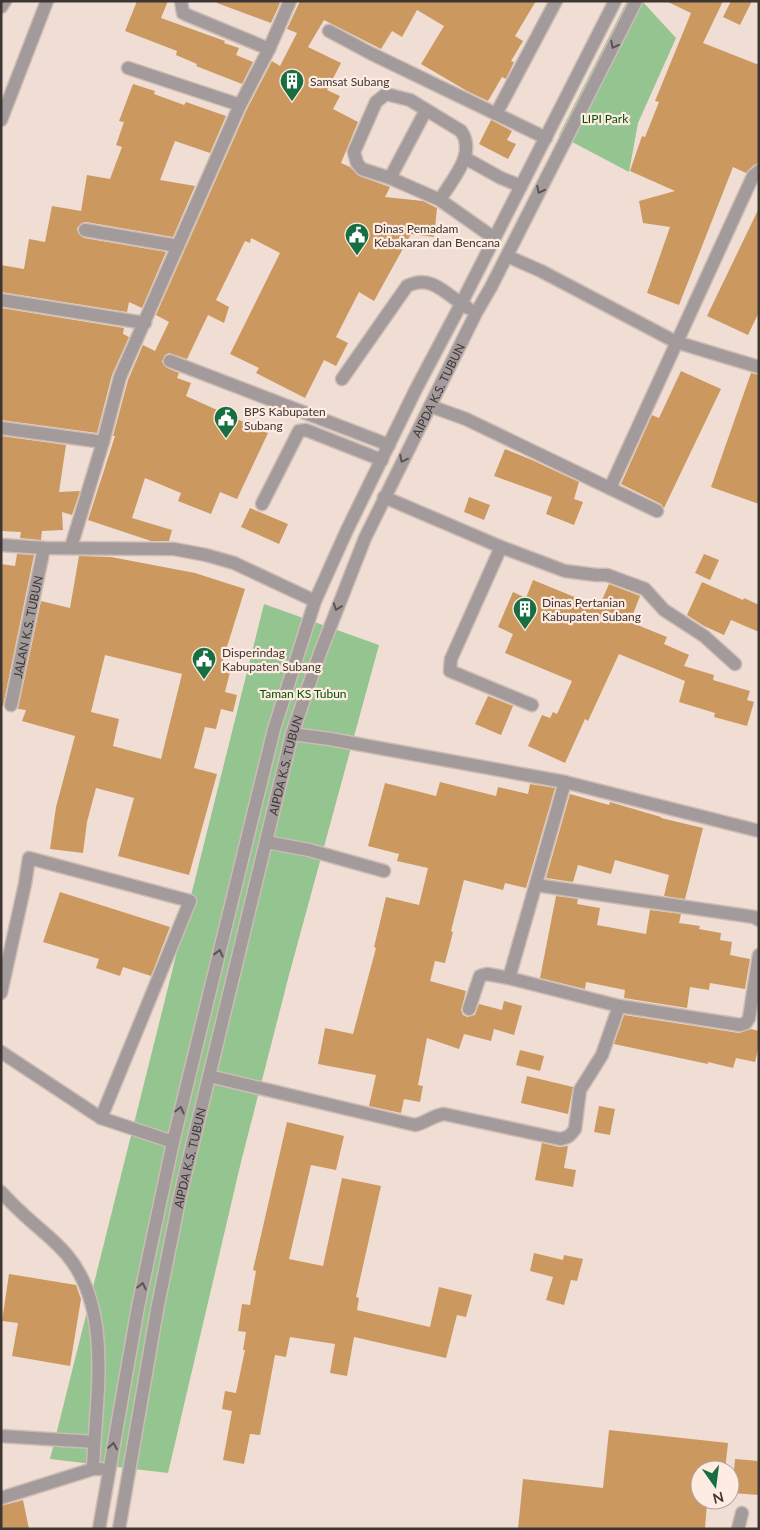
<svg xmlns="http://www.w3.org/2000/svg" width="760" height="1530" font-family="Lato,sans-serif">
  <rect width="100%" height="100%" fill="#f0ded4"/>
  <path fill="#94c590" d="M627,1h15l34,37 -38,85 -9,49 -70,-37z
    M264,604l115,41 -90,330 -48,187 -73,311 -118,-14z"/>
  <path fill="#cb995f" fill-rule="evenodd" d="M137,1h31l-7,17 64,23 -1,2 15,5 -3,7 17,7 -11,22 -46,-18 1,-2 -21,-9 1,-4 -52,-20z
    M217,1h59l4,2 -9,20 -54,-20z
    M300,1h236l-21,35 8,5 -12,20 3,1 -8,17 -4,-2 -14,24 -21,-10 -46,-27 23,-38 -27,-16 -15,27 -10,-6 -11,18 -57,-29 -16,27 33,16 -14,27 13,6 -7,13 25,13 -17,41 9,4 9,9 31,11 -5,10 38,4 14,7 -3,29 -23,-3 -37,67 -15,-9 -23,45 12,6 -12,23 -12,-6 -19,38 -49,-25 3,-5 -29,-14 50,-101 -29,-15 -1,5 -5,-2 -29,59 13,7 -5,16 -16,-8 -21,44 -18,-6 -4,2 -3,7 5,6 12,5 -2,5 14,5 -5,13 82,37 -31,66 -17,-7 -9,22 -33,-13 3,-8 -36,-15 -13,40 40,12 -3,11h-18l-63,-21 27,-84h-2l15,-56 15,-35 12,6 14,-29 -13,-7 91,-206 25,-48 8,5 17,-33 -10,-4z
    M666,1h57l-20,42 56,22v98l-5,2 -8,8 -13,-6 -54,138 -32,-12 23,-66 -27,-4 -4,-22 36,-10 -45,-20 12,-35 3,1 14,-35 -4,-1 36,-88z
    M731,1h21l-12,24 -17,-8z
    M133,84l22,7 -1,3 30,11 2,-3 40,14 -16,37 -35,-12 -15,39 35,6 -22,51 -87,-15 -4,1 -5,5 1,5 6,5 82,14 -24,56 -13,-6 -2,10 -126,-20v-27l23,4 5,-30 16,3 7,-36 29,5 6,-36 23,4 12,-32 -6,-2 8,-23 -5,-1z
    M491,120l21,11 -5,9 9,4 -8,15 -29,-15z
    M759,208v104l-11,23 -41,-19z
    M1,308l123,20 -1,6 6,3 -17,38 -15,58 -96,-13z
    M681,371l40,18 -57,119 -3,-4 -40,-20 31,-69 7,3z
    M751,373l8,2v129l-48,-17z
    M1,436l65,9 -7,47 21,-1 -8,24 -10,-3 1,18 -21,1 -1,9 -21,-2 1,-6 -20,-1z
    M505,449l27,11 47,22 -5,17 9,3 -9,23 -28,-11 6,-17 -58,-21z
    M469,497l21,8 -6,15 -20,-8z
    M250,508l38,16 -9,20 -38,-17z
    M17,554l17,1 -31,151h-2v-142l14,2z
    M704,554l15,6 -9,20 -15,-7z
    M79,556l32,1 84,16 50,16 -24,77 10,2 -6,24 12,3 -4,17 -12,-3 -5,20 -11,-2 -11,41 23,6 -28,101 -71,-19 16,-58 -38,-10 -9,34 -4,31 -33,-4 6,-42 19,-71 -53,-15 4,-11 -8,-1 23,-108 29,7zM105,655l77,19 -21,85 -48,-13 6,-27 -28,-7z
    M533,580l66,27 10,-23 31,12 -10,26 37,15 -3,7 25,11 -5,11 30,9 -1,5 37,11 -3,9 7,2 -7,24 -33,-9 1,-4 -36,-11 6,-21 -66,-27 -31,67 -3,-2 -20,44 -37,-17 14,-31 8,3 3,-6 4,2 15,-33 -67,-28 8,-19 -15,-7 15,-35 13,6z
    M702,582l41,18 1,-2 15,7v27l-28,-12 -7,15 -20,-9 -17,-11z
    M488,696l25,10 -12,29 -26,-11z
    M440,782l56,14 2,-9 30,7 2,-10 25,4 -29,100 -21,-5 -2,7 -39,-10 -13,51 2,1 -8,31 -10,-2 -5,20 36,10 -5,19 2,5 4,2 8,-2 4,-11 23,6 2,-9 18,5 -8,29 -20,-6 -3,12 -27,-7 -5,15 -32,-11 -9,47 5,1 -3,16 -16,-3 -3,14 -32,-7 7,-31 -58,-11 7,-36 28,6 23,-86 -2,-1 12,-50 33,8 9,-37 -31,-7 2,-7 -31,-8 17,-63 51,13z
    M570,794l39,11 1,-3 51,15v1l42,10 -18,71 -21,-3 5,-21 -54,-15 -4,14 -33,-9 -5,17 -27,-4z
    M60,892l110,35 -19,49 -28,-9 -3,9 -24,-8 3,-9 -56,-17z
    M556,896l22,3 -1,5 23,4 -3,17 49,9 4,-24 31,4 -2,9 21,3 -1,3 22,4 -1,7 12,2 -2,13 20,4 -5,30 -35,-6 -1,7 -19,-3 -3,21 -63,-10 1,-8 -39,-8 -1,7 -45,-11z
    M624,1015l115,18 12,-4 8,2v14l-4,17 -19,-4 -3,10 -25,-6v2l-94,-20z
    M520,1050l24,6 -4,15 -24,-6z
    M527,1076l46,11 -5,27 -47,-11z
    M599,1106l16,3 -5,26 -16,-3z
    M287,1122l57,14 -8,34 -25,-5 -22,94 34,7 19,-88 39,8 -25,111 3,1 -2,12 73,17 9,-40 33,8 -6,22 -9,-2 -11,43 -92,-21 -7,39 -17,-3 5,-29 -45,-7 -4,20 -11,-2 -15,80 -10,-1 -6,30 -21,-4 9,-49 -10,-2 3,-18 11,2 9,-43h-2l3,-18 -8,-1 4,-27 8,1 6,-34 -3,-1z
    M542,1143l17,4 9,-1 -4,22 12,2 -3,17 -38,-7z
    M534,1253l29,7 1,-5 19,4 -6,22 -6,-1 -7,25 -18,-5 7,-23 -23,-6z
    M9,1274l67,11 5,14 -11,67 -58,-10 6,-33 -16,-2z
    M609,1430l119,13 -3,27h-25v33h7l-2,26h-187l5,-50 80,9z
    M735,1459l24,2v34l-27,-2z
    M23,1500l6,29h-28v-23z"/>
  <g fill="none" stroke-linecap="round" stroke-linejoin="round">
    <defs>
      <g id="minor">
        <path d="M181,1l2,12 4,2 82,34"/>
        <path d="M1,7l4,-6"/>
        <path d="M329,31l43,23 174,84"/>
        <path d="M128,68l112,37"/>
        <path d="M496,114l60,-113"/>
        <path d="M1,120l46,-119"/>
        <path d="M465,158l36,20 20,8"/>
        <path d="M390,178l36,-68"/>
        <path d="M440,200c12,-21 37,-46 21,-69l-51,-31 -24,-6 -10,8 -22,50 3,11 5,6 28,9 50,22 54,38"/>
        <path d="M85,230l93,16"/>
        <path d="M507,256l34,15 135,71 83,25"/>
        <path d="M1,300l144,23"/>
        <path d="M170,361l219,84"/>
        <path d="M342,379l65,-93c25,-13 40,10 61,22"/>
        <path d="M430,406l36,13 191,92"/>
        <path d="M1,428l102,14"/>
        <path d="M610,488l143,-312 6,-5"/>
        <path d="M384,497l117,50 64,24 31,4h11l38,14 19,21 40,26 31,28"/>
        <path d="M262,504l37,-73 7,-1 76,30"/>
        <path d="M1,545l43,3 130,1 32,6 28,8 81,38"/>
        <path d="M71,547l32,-105 17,-65 120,-272 29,-56 21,-48"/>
        <path d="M501,547l-50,112 -1,12 82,34"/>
        <path id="s1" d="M11,705l33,-157"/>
        <path d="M292,734l38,5 235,43 194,49"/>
        <path d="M565,782l-56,196 110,28 121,19 6,-2 3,-5 10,-63"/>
        <path d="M266,842l43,8 75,21"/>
        <path d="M536,885l218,32 5,3"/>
        <path d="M1,993l24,-109 4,-26 161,43 -89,217 72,24"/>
        <path d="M469,1009l11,-33 7,-2 22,4"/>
        <path d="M1,1052l100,66"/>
        <path d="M209,1076l206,49c11,-2 16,-9 29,-11l116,25c8,-1 11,-4 15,-10l5,-39 22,-35 17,-49"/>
        <path d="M1,1192c6,6 12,13 19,19 15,15 33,27 47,44 47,56 28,146 26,214"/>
        <path d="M1,1436l93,6"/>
        <path d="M1,1498l92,-29h8"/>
        <path d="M99,1529l39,-222 35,-165 101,-413 41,-128 32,-71 69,-141 45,-85 154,-303"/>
        <path id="s2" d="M119,1529l38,-219 23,-114 112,-462 28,-81 45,-115 111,-225 15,-26 145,-286"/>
        <path d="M738,1529l4,-16"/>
      </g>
    </defs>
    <use href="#minor" stroke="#ccbcb4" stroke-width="15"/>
    <use href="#minor" stroke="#a39a9c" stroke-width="12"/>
  </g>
  <defs><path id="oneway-chevron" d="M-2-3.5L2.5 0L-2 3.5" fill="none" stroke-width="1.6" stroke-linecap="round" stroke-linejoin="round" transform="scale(1.25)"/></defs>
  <g stroke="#5c5452">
    <use href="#oneway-chevron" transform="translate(614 45) rotate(117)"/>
    <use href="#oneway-chevron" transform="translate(540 190) rotate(117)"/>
    <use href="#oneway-chevron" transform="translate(403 459) rotate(116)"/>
    <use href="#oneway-chevron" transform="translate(337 607) rotate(110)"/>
    <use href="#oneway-chevron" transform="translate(219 953) rotate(-76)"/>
    <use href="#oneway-chevron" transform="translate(180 1110) rotate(-76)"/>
    <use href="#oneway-chevron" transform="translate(142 1286) rotate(-78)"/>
    <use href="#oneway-chevron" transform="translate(113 1446) rotate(-81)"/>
  </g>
  <defs>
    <symbol id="building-pin" viewBox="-11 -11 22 30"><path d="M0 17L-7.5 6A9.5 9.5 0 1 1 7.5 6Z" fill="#176e41" stroke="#feebe1"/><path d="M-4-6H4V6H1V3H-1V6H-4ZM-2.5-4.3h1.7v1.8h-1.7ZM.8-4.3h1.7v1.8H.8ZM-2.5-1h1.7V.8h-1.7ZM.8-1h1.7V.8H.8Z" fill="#fff"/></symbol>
    <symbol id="civic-pin" viewBox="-11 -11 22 30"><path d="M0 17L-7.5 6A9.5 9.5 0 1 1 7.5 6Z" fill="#176e41" stroke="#feebe1"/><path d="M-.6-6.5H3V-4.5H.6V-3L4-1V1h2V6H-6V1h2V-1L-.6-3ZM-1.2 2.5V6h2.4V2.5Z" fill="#fff"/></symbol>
  </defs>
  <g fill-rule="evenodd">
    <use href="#building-pin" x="278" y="67" width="28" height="38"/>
    <use href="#civic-pin" x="343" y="221" width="28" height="38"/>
    <use href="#civic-pin" x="212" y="404" width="28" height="38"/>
    <use href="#building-pin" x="511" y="595" width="28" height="38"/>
    <use href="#civic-pin" x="190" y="645" width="28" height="38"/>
  </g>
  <g text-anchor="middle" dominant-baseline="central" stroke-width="4.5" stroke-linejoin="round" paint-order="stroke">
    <g font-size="12" fill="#3d3632" stroke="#feebe1" text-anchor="start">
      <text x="310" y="81">Samsat Subang</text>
      <text x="374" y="228">Dinas Pemadam<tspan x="374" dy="14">Kebakaran dan Bencana</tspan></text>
      <text x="244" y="411">BPS Kabupaten<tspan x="244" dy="14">Subang</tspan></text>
      <text x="542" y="602">Dinas Pertanian<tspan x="542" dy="14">Kabupaten Subang</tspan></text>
      <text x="222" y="652">Disperindag<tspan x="222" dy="14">Kabupaten Subang</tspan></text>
    </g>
    <g font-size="12" fill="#035102" stroke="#feebe1">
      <text x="605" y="118">LIPI Park</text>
      <text x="303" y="693">Taman KS Tubun</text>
    </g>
    <g font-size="12" fill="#3d3632" stroke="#feebe1">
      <text stroke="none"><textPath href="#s2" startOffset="1188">AIPDA K.S. TUBUN</textPath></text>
      <text stroke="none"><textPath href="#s1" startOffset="80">JALAN K.S. TUBUN</textPath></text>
      <text stroke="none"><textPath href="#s2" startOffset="782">AIPDA K.S. TUBUN</textPath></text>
      <text stroke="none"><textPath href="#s2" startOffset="378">AIPDA K.S. TUBUN</textPath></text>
    </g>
  </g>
  <rect width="760" height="1530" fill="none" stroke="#3d3632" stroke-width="5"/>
  <g transform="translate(715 1485) rotate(166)"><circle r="24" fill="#feebe1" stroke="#b1a39b"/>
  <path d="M0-4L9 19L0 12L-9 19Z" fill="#176e41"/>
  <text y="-8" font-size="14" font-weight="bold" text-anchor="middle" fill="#3d3632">N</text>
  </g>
</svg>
